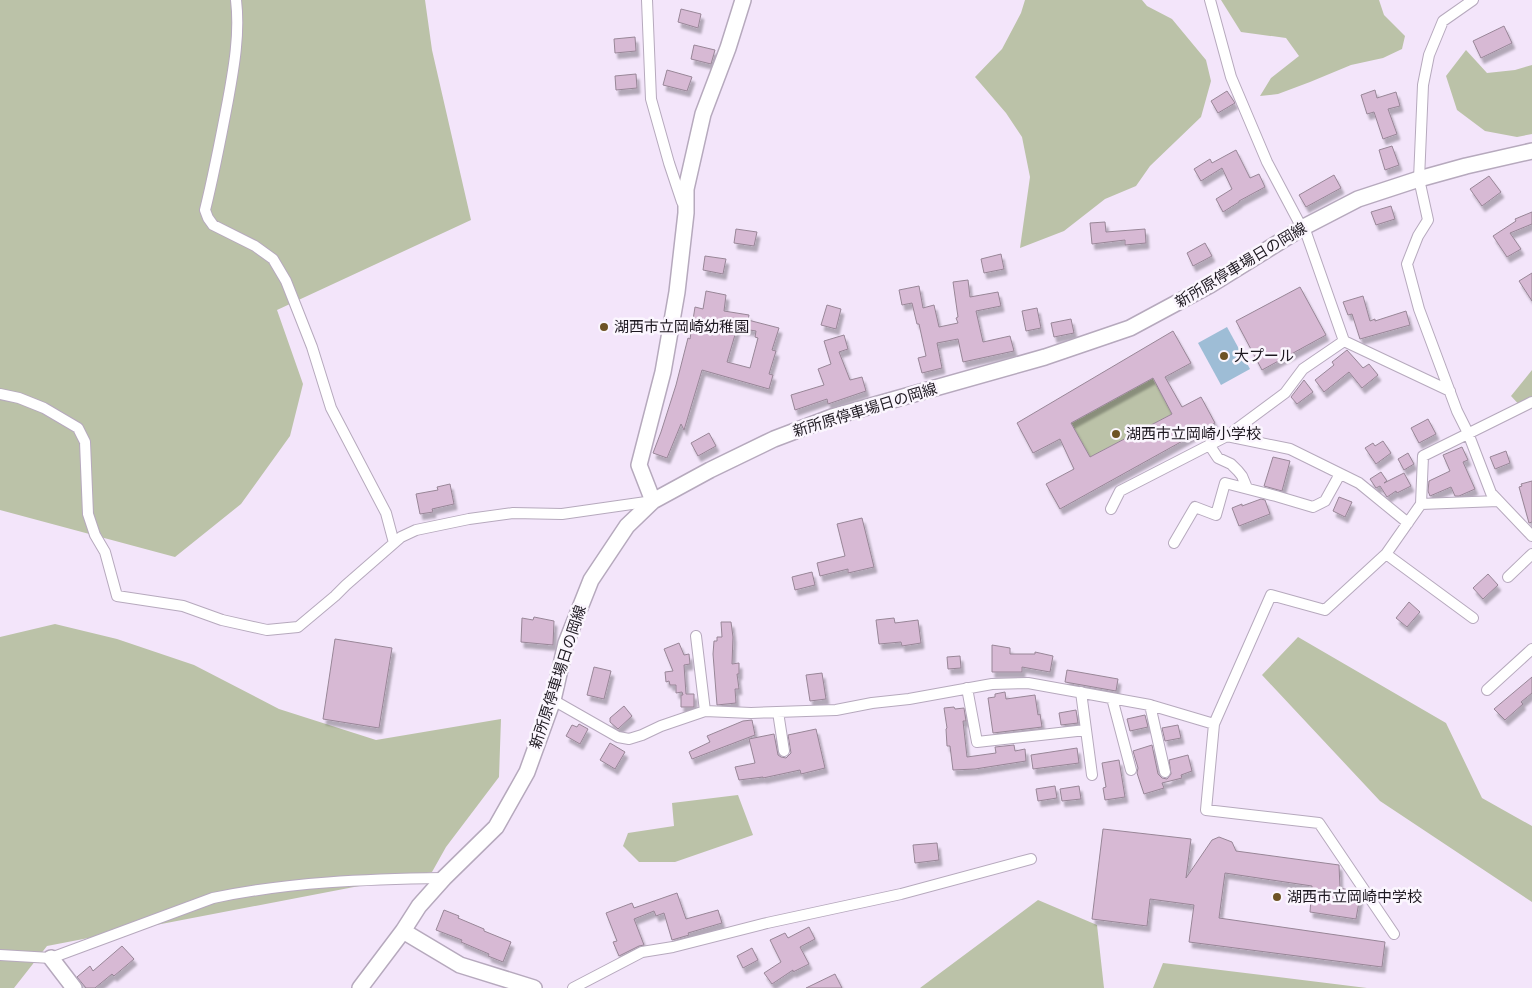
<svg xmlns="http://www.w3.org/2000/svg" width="1532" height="988" font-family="'Roboto Condensed','Noto Sans JP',sans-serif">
  <defs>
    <filter id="shadow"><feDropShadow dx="3" dy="5.5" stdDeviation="1" flood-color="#0004"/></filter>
  </defs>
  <rect width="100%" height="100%" fill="#f3e5fa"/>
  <path fill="#bbc2a8" d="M0,0h425l7,50 39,170 -194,90 26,74 -13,52 -49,68 -66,53 -175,-47z
    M1025,0h117l5,6 25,13 34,41 5,21 -10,36 -51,49 -14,20 -31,13 -41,32 -44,17 10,-71 -8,-40 -16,-24 -31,-36 27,-28 19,-36z
    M1221,0h158l5,15 21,21 -3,13 -19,9 -32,7 -41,17 -32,12 -18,2 11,-18 28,-22 -13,-18 -45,-6z
    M1466,50l21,23 28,-3 17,-5v69l-15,3 -32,-6 -28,-21 -11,-34z
    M1532,370v35l-9,4 -12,-13z
    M1153,378l19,36 -82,43 -19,-34z
    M55,624l62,15 77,26 85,44 97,31 125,-21 -2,58 -53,70 -14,25 -385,74 -33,42h-14v-351z
    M1298,637l148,86 36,75 50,28v76l-152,-101 -118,-126z
    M738,795l15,40 -78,27h-36l-16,-16 5,-13 46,-7 -2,-23z
    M1038,900l59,25 7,63h-184z
    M1163,963l204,25h-214z"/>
  <path fill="#9ebdd6" d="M1227,327l23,42 -29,16 -23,-42z"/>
  <path fill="#d7b9d4" stroke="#988697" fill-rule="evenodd" filter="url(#shadow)" d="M681,9l20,5 -3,14 -20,-6z
    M1504,26l8,17 -31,15 -8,-17z
    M635,37l1,14 -21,2 -1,-14z
    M694,45l21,5 -4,14 -20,-5z
    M667,70l25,7 -5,14 -24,-6z
    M636,74l1,14 -21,2 -1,-14z
    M1375,90l2,8 19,-6 4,14 -12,3 9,25 -14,5 -9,-27 -7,2 -6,-19z
    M1227,91l8,12 -17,10 -7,-12z
    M1392,146l7,19 -14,5 -6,-20z
    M1236,150l14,28 9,-4 6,13 -26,14v1l-16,10 -7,-13 16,-10 -10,-21 -21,13 -7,-12 16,-10 2,4z
    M1334,175l7,13 -35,19 -7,-12z
    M1489,176l12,16 -19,14 -12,-17z
    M1391,206l4,13 -19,6 -5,-13z
    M1532,212v12l-22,9 11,16 -14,8 -14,-21 23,-15 -1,-2z
    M1105,222l1,10 39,-3 1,14 -21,2v-5l-33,4 -2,-21z
    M736,229l21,3 -3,14 -20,-3z
    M1205,243l7,13 -19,10 -6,-13z
    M1001,254l3,15 -20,4 -3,-14z
    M705,256l21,3 -3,15 -20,-4z
    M1532,273v28l-13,-20z
    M968,280l2,17 28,-5 3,14 -25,5 7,31 27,-6 4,15 -51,11 -5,-23 -21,4 5,25 -20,5 -4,-15 8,-2 -7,-32h-2l-5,-21 -10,2 -3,-15 20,-4 4,22 11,-3 5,22 19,-4 -2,-5 2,-1 -5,-35z
    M1300,287l26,48 -64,35 -26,-49z
    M706,291l20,4 -2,16 25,4 -1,5 31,8 -7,22 4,1 -7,23 4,1 -4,14 -67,-19 -18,60 -3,-6 -14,34 -14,-5 8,-21 15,-47 12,-47 2,1 5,-32 8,2zM737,328l19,3 -1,6 3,1 -8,30 -23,-6z
    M1363,296l7,25 5,-2v2l31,-10 4,14 -50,14 -8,-25 -4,1 -5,-13z
    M827,305l14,4 -5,20 -15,-4z
    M1037,308l4,20 -15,3 -4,-20z
    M1071,319l3,14 -20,4 -3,-14z
    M1173,331l18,32 -26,14 17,30 19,-10 14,26 -155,86 -14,-25 28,-15 -14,-30 -27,14 -16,-30zM1153,378l19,36 -82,43 -19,-34z
    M844,335l4,14 -9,3 11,28 12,-3 4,14 -38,13 -1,-5 -32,11 -4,-15 33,-10 -6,-16 13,-5 -7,-23z
    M1347,350l16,18 6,-4 9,11 -16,13 -13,-16 -25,20 -9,-12 19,-15 -2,-3z
    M1304,380l9,12 -16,12 -6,-7z
    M1428,419l8,15 -17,9 -8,-15z
    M709,433l7,13 -18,10 -7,-13z
    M1383,441l8,12 -15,11 -11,-16 8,-5 2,3z
    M1462,447l6,13 -5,2 12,27 -16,7h-4l-4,-9 -21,9 -2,-5 1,-10 21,-10 -7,-16z
    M1506,451l4,12 -15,6 -5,-12z
    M1408,453l6,11 -10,6 -6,-11z
    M1273,457l17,4 -8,30 -18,-5z
    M1381,472l6,9 -3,2 20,-10 7,13 -14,7 -1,-2 -9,6 -7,-11 -4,2 -6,-9z
    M1532,481v41l-3,1 -10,-36 3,-1 -1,-2z
    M450,484l4,20 -22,5 1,3 -13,2 -4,-20 22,-4 -1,-3z
    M1339,497l13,5 -7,15 -12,-6z
    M1261,499l4,1 5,14 -31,12 -7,-18 10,-4v2z
    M862,518l12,49 -26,6v-4l-28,7 -3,-13 28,-7 -8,-32z
    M812,572l3,13 -20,5 -3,-13z
    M1488,574l10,11 -15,14 -10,-11z
    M1409,602l11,10 -13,15 -11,-9z
    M534,617l20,4 -1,24 -32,-3 1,-24 11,2z
    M894,618l1,5 23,-3 3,23 -19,3 -1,-4 -22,2 -3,-24z
    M721,622h10l2,15 -1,27 7,-1v11h-2l2,15h-4l1,14 -19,2 -4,-51 1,-13h3v-4h5z
    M335,639l57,9 -13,80 -56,-9z
    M679,643l5,12 5,-1 1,10 -6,1 2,29h8v13h-13v-12h2l-1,-3 -6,1v-8h-6l-1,-4 -3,1 -1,-10 8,-1 -9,-22z
    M992,645l18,3v6h25v-2l18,4 -3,16 -28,-5v5h-30z
    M960,656l1,12 -13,1 -1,-12z
    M594,667l17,4 -7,28 -17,-4z
    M1067,670l51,9 -2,12 -51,-9z
    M822,673l4,26 -16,2 -4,-26z
    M1532,677v16l-11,9 2,2 -18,16 -11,-11z
    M1005,692l1,7 29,-4 3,20 2,-1 2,13 -49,6 -5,-35 7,-1v-3z
    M624,706l8,10 -14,13 -8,-7v-4z
    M954,707l1,2 9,-1 2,13h-3l4,36 29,-4 -1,-6 19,-2 1,6 10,-2 1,12 -51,8 -22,1 -3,-24h-3l-1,-17 1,-1 -3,-20z
    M1076,710l2,13 -17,2 -2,-12z
    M1145,715l3,12 -18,4 -3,-12z
    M752,720l3,15 -63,24 -3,-7 21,-10 -3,-6 36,-15z
    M579,724l9,5 -8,15 -14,-8 6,-11 5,2z
    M1178,725l3,13 -16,3 -3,-13z
    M816,729l9,39 -24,6 -1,-4 -37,8v-1l-24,3 -4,-13 20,-4 -6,-24 25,-5 4,21 3,2 5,1 5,-5 -3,-18z
    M610,743l15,9 -10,17 -15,-9z
    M1152,745l6,29 4,4 5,1 4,-5 -2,-14 19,-5 4,16 -11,4 1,3 -20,5 2,5 -20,6 -7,-21 1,-5 -5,-17z
    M1077,748l2,15 -46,6 -2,-14z
    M1119,760l6,37 -20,3 -2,-12 3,-1 -4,-24z
    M1055,786l2,12 -19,3 -2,-12z
    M1079,786l2,13 -19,2 -2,-12z
    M1103,829l88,10 -5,39 26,-38 7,-3 13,5 4,9 103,14 1,23 18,4 2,4 -4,23 -46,-7 2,-26 -87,-13 -6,45 166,24 -3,25 -193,-25 5,-37 -44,-6 -3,27 -55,-7z
    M937,843l2,17 -24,3 -2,-18z
    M677,893l9,26 32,-9 4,13 -34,10 1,2 -17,5 -8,-27 -8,3 -2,-5 -20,8 10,26 -5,1 -20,10 -6,-14 4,-1 -11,-28 26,-10 2,5z
    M444,910l15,6 -1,2 26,11v2l27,11 -8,20 -15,-6 1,-2 -28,-12 1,-2 -26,-10z
    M809,927l6,12 -15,8 9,17 -16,8v-2l-21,14 -8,-11 17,-11 -11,-22 15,-7 3,5z
    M122,946l12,13 -20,17 -2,-2 -17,14h-9l-9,-11 13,-11 3,5z
    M752,948l6,12 -15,8 -6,-12z
    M835,974l7,14h-36z"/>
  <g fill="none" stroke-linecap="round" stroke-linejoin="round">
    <defs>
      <path id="street" d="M236,0c4,33 -2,67 -8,100 -7,37 -14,74 -23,110l3,8 5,7 42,21 18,13 13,22 26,66 19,61 55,105 8,30
        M647,0l4,99 18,64 13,39
        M1210,0l21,77 36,85 35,66
        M1473,0l-30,21 -14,34 -6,30 -4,94 9,41 -10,16 -11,28 12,45 38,102 11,22 23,60 41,43
        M1344,341l106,50
        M0,394l19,4 25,10 34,20 7,14 3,72 7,21 10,17 12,44 66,10 39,14 45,10 31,-3 37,-31 11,-11 55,-48 15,-7 53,-11 44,-6 49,1 91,-13
        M1227,436l58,-43 18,-24 41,-28 -40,-114
        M1210,446l8,12 13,6 7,7 4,5 5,12
        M1421,504l2,-48 109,-54
        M1111,509l9,-18 107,-55 63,13 69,34 49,40
        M1174,543l21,-36 21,8 9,-32 51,13 37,11 12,-6 15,-27
        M1386,554l87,64
        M1508,577l24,-23
        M696,636l9,75
        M967,688l10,54 109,-12
        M1487,690l45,-41
        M1081,692l11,83
        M1112,698l19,72
        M553,700l65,37 11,2 13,-4 19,-9 44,-15 46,2 85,-3 36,-7 37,-4 83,-15 36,-1 122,22 15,67
        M1150,705l64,19 -8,86 113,13 75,111
        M778,712l6,39
        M1214,724l57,-129 54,15 61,-56 35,-50 77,-3
        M0,955l51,3 162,-60c76,-16 154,-19 231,-20
        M573,988l69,-36 31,-5 94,-24 134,-29 130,-35"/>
      <path id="secondary" d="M653,501l-14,-36 24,-93 14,-80 9,-79v-24l17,-75 25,-66 15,-48
        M403,931l57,34 74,23
        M51,958l23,30
        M360,988l43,-57 16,-25 25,-28 52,-51 31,-55 26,-72 13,-57 25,-63 36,-54 26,-25 57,-31 64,-31 58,-22 213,-60 85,-29 80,-43 92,-57 56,-29 61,-20 47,-13 66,-15"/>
    </defs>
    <use href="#street" stroke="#b6a9bd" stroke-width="12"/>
    <use href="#secondary" stroke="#b6a9bd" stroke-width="18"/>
    <use href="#street" stroke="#fff" stroke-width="10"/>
    <use href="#secondary" stroke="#fff" stroke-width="15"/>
  </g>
  <g fill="#6e5325" stroke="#fbf6fe" stroke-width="2">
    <circle cx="604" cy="327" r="5"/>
    <circle cx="1224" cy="356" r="5"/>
    <circle cx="1116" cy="434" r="5"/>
    <circle cx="1277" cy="897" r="5"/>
  </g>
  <g text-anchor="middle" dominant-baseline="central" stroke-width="5" stroke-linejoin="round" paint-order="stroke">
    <g font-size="15" fill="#1d1820" stroke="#fbf6fe">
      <text transform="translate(1241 265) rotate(-31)">新所原停車場日の岡線</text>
      <text transform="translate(865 410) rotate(-17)">新所原停車場日の岡線</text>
      <text transform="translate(558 677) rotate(-72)">新所原停車場日の岡線</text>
    </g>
    <g font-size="15" fill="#1d1820" stroke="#fbf6fe" text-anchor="start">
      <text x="614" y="327">湖西市立岡崎幼稚園</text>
      <text x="1234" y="356">大プール</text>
      <text x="1126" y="434">湖西市立岡崎小学校</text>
      <text x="1287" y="897">湖西市立岡崎中学校</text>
    </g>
  </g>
</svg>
